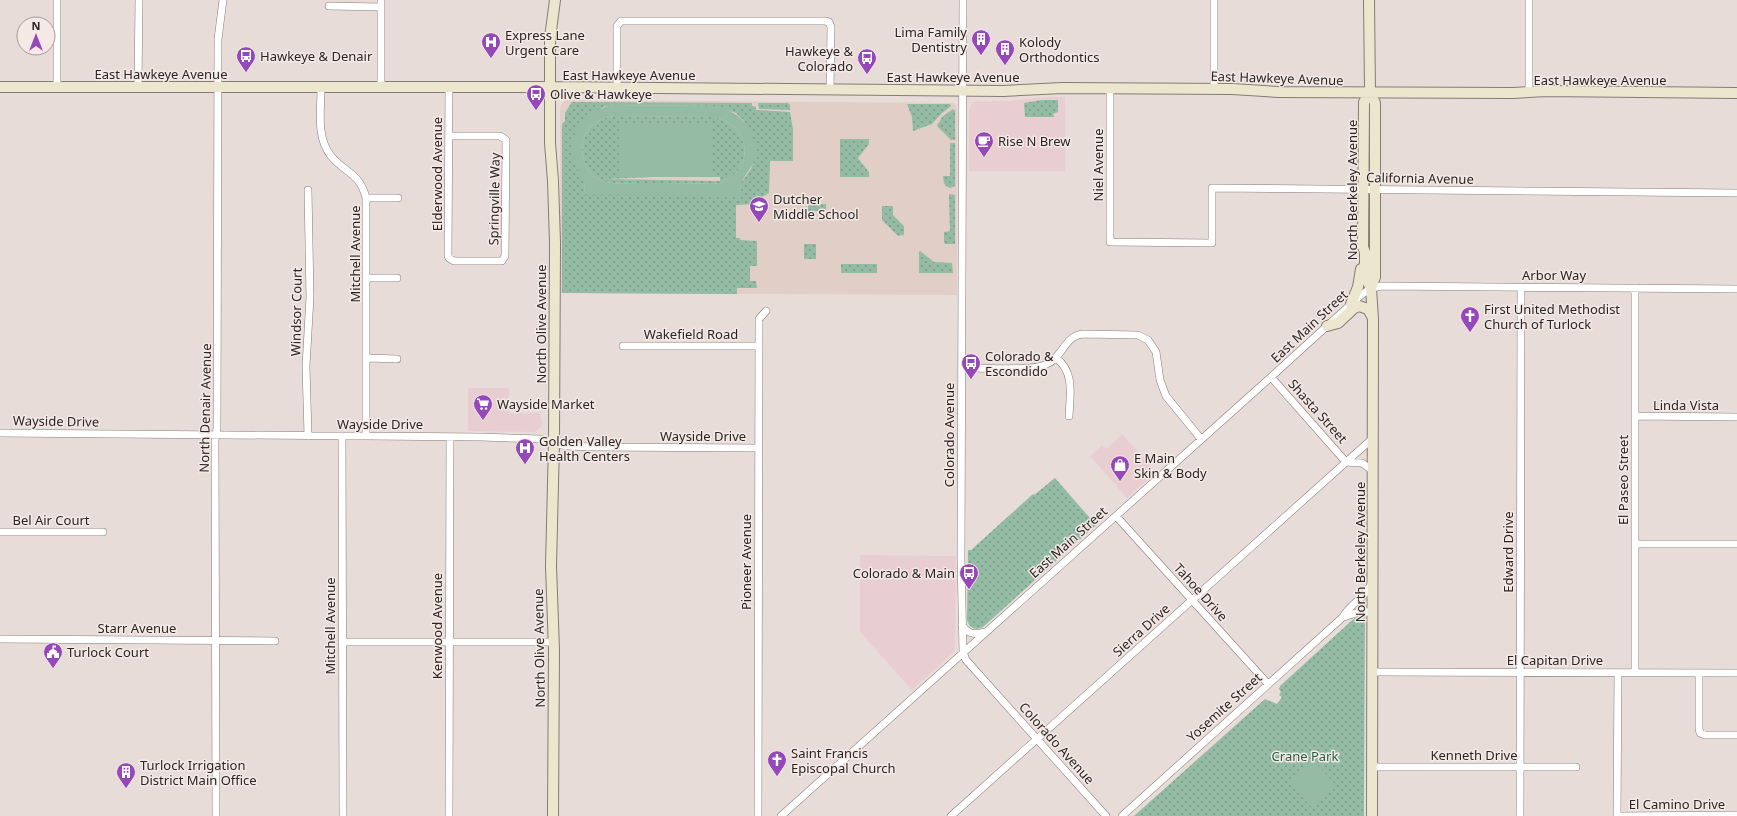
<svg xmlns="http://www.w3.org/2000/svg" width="1737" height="816" font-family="'Noto Sans',sans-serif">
  <defs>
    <pattern id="grass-dots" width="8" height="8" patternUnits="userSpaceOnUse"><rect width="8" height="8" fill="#94bba4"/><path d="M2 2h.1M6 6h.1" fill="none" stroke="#799885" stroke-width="1.8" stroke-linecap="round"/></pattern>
  </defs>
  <rect width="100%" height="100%" fill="#e8dcd8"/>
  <path fill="#e8ced0" d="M1042,97h23v74h-96v-62l3,-6 4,-2h33z
    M468,388h41v25h31l2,10 -1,4 -6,5 -67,-1z
    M1122,434l34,38 -29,26 -37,-42 12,-11 4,4z
    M860,555l96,1 -1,95 -43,39 -52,-58z"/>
  <path fill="#e1cec7" d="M564,100l389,3 3,2 1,4v186l-397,-2v-185z"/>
  <path fill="url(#grass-dots)" fill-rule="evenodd" d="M1042,100h16v12l-5,2 1,3h-29l-1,-14z
    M572,102l180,1v3l4,1v3l34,2 3,17v32h-23l-1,32 -7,4 -4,7 -22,1v33h4v2l17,1v25h-7v15h6l1,7h-20v6l-175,-1v-169l3,-3v-8zM614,105l102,1 20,7 7,7 6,9 5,31 -3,9 -10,14v11h-157l1,-13 -7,-54 25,-20z
    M758,103h30l2,2v5l-31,-1z
    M907,104h43l1,2 -10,8 -9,10 -19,7 -1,-14z
    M953,109l2,2v29h-4l-14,-14 5,-9z
    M614,116l100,1c41,9 41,59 0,67 -24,-1 -49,-1 -74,-1 -10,0 -23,2 -34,-1 -19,-4 -28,-26 -22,-44 5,-14 17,-20 30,-22zM654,177h66v4l-114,-2z
    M840,139h29v5l-11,14 11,14v5h-29z
    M950,143h5v43l-5,2 -4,-2 -2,-3 -1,-7h7z
    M949,194l6,1v49h-10l-1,-2v-10l6,-1z
    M808,204h18v7h-12v4h-6z
    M882,206h11v9l11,11v9l-6,1 -16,-16z
    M804,244h12v15h-12z
    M920,251l14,11 18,1 1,10h-34v-21z
    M841,264h36v9h-36z
    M1055,478l41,47 -113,102c-7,4 -14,1 -16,-7l1,-70h3l62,-56 1,1z
    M1359,614h5l1,3 -1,199h-230l131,-117 12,5 5,-7 -3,-2 2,-3 -2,-3 1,-3z"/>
  <path fill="#94bba4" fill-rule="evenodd" d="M614,105l102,1c25,5 45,28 38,55 -3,8 -9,13 -12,21 -2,3 -1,9 -1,13l-157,-1 1,-13c-26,-32 -11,-69 29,-76zM614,116l100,1c41,9 41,59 0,67 -24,-1 -49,-1 -74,-1 -10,0 -23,2 -34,-1 -19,-4 -28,-26 -22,-44 5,-14 17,-20 30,-22z
    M620,124l93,1v51l-94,-1z
    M1312,759l25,27 -24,23 -26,-28z"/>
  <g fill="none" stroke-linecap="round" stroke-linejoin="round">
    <defs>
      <path id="street" d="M963,0l-2,559 2,93 3,8 140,156
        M1214,0v88
        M329,6l52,1
        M57,87v-87
        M138,87l1,-87
        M381,87v-87
        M321,88c0,23 -5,49 10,68 14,17 29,17 35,42v238
        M617,88v-62l4,-5h204l4,1 2,5 -1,63
        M1110,88v154l102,1v-55l525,5
        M1529,92v-92
        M449,136h51l6,4 -1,116 -3,5h-48l-5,-3 -1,-2 1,-169
        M308,190l2,107 -4,69 2,70
        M366,198h32
        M367,278h30
        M623,346h136
        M367,358l30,1
        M1056,358c19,14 14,38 13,58
        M962,367c19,1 70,5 85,-3 16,-7 17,-28 36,-30l55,1 10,5 8,12 4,28 6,16 35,43
        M1271,377l75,85
        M1635,416l102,1
        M0,433l481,4 59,2 26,7 27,1 165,1
        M342,436l1,380
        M1346,462l16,1 11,8
        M1116,516l152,168
        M0,532h103
        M1635,544h102
        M1343,617c10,-2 21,-10 30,-2
        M962,625c6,9 12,10 22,7
        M0,639l275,2
        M342,642h212
        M1373,672l364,1
        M1635,673v-385
        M1699,673v55l1,5 5,2h32
        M1373,767h203
        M216,816l-1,-375 2,-13 1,-389 5,-39
        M449,816l1,-379
        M758,816l1,-491v-6l7,-8
        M781,816l490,-439 89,-81 11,-8 11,-2 355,3
        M951,816l422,-378
        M1122,816l221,-199c7,-14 22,-18 28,-33
        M1520,816l1,-529
        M1617,816l1,-143
        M1617,816l120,-1"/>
      <path id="secondary" d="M1369,0l1,92 5,11v174l-4,11 2,31 -1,497
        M0,87h550l453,4 59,-3 170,1 46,3 235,1 33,-2 191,2
        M1370,92l-6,10 -1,145 2,5v25l6,11
        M1351,304l7,-17 3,-18
        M1327,326l11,-3 16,-15 5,-2 9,3 5,9
        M553,816l1,-166 -3,-84 3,-124 1,-199 -2,-62 -3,-38v-105l5,-38"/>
    </defs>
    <use href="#street" stroke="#857b77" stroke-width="8"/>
    <use href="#secondary" stroke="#857b77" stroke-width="12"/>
    <use href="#street" stroke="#fff" stroke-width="7"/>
    <use href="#secondary" stroke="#ece6cf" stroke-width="10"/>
  </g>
  <defs>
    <symbol id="building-pin" viewBox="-11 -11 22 30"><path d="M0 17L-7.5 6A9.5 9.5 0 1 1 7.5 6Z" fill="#9448b9" stroke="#f5e9e5"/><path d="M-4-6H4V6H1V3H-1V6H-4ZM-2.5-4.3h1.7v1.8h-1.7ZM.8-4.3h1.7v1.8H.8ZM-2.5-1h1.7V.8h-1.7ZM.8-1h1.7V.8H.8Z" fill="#fff"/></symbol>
    <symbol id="hospital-pin" viewBox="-11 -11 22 30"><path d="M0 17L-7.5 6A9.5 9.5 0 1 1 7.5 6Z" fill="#9448b9" stroke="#f5e9e5"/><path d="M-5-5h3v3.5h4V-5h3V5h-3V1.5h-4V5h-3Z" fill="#fff"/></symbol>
    <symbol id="bus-pin" viewBox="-11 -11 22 30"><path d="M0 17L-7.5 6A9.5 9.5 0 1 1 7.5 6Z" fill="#9448b9" stroke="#f5e9e5"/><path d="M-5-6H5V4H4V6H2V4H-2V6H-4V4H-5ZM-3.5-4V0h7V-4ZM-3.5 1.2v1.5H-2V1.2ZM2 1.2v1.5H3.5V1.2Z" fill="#fff"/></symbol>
    <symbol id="cafe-pin" viewBox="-11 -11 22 30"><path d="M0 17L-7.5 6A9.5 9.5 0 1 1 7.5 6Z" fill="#9448b9" stroke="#f5e9e5"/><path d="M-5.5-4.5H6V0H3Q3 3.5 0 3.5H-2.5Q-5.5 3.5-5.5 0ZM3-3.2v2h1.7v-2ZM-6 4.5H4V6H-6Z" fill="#fff"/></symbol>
    <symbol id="school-pin" viewBox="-11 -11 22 30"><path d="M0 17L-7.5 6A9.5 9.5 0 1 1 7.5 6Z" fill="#9448b9" stroke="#f5e9e5"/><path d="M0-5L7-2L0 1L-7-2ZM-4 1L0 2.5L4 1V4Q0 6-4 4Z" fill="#fff"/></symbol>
    <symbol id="church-pin" viewBox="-11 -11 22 30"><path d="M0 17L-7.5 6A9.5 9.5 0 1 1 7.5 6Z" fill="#9448b9" stroke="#f5e9e5"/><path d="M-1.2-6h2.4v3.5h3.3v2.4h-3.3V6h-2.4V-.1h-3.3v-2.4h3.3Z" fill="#fff"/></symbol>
    <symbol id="supermarket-pin" viewBox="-11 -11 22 30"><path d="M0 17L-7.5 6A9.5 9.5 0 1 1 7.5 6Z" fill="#9448b9" stroke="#f5e9e5"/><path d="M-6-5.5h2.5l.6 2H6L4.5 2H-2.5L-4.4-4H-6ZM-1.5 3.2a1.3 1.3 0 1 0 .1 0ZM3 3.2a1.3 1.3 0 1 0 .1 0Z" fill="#fff"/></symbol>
    <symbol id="shop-pin" viewBox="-11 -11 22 30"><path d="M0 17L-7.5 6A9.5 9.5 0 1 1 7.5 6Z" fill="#9448b9" stroke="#f5e9e5"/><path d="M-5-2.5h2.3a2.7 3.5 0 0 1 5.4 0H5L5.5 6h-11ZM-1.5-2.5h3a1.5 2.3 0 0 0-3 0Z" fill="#fff"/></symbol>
    <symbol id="civic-pin" viewBox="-11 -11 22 30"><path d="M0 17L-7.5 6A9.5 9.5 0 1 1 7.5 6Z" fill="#9448b9" stroke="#f5e9e5"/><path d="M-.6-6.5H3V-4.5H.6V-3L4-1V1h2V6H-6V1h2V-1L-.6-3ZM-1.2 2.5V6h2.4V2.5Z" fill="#fff"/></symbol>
  </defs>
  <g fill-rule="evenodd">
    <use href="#building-pin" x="970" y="28" width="22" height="30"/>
    <use href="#hospital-pin" x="480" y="31" width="22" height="30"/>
    <use href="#building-pin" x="994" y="38" width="22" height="30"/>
    <use href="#bus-pin" x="235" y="45" width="22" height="30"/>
    <use href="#bus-pin" x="856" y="47" width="22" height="30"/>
    <use href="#bus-pin" x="525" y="83" width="22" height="30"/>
    <use href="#cafe-pin" x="973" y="130" width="22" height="30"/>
    <use href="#school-pin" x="748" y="195" width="22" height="30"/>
    <use href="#church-pin" x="1459" y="305" width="22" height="30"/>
    <use href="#bus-pin" x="960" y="352" width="22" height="30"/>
    <use href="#supermarket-pin" x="472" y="393" width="22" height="30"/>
    <use href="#hospital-pin" x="514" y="437" width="22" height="30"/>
    <use href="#shop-pin" x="1109" y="454" width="22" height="30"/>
    <use href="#bus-pin" x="958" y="562" width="22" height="30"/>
    <use href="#civic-pin" x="42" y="641" width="22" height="30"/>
    <use href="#church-pin" x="766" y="749" width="22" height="30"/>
    <use href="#building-pin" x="115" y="761" width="22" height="30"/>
  </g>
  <g text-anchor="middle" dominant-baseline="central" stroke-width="3" stroke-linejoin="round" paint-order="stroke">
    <g font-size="13" fill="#292523" stroke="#f5e9e5" text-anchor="start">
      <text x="967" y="32" text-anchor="end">Lima Family<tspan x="967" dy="15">Dentistry</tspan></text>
      <text x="505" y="35">Express Lane<tspan x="505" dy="15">Urgent Care</tspan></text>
      <text x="1019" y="42">Kolody<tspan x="1019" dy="15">Orthodontics</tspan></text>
      <text x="853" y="51" text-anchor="end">Hawkeye &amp;<tspan x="853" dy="15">Colorado</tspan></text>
      <text x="260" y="56">Hawkeye &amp; Denair</text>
      <text x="550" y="94">Olive &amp; Hawkeye</text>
      <text x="998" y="141">Rise N Brew</text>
      <text x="773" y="199">Dutcher<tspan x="773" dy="15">Middle School</tspan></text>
      <text x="1484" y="309">First United Methodist<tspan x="1484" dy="15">Church of Turlock</tspan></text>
      <text x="985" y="356">Colorado &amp;<tspan x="985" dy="15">Escondido</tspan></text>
      <text x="497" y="404">Wayside Market</text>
      <text x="539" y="441">Golden Valley<tspan x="539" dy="15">Health Centers</tspan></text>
      <text x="1134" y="458">E Main<tspan x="1134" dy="15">Skin &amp; Body</tspan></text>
      <text x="955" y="573" text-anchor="end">Colorado &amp; Main</text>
      <text x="67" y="652">Turlock Court</text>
      <text x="791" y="753">Saint Francis<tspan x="791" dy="15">Episcopal Church</tspan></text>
      <text x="140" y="765">Turlock Irrigation<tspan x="140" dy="15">District Main Office</tspan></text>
    </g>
    <g font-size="13" fill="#292523" stroke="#f5e9e5">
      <text x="161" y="74">East Hawkeye Avenue</text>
      <text x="629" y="75">East Hawkeye Avenue</text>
      <text x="953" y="77">East Hawkeye Avenue</text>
      <text transform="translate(1277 78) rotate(2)">East Hawkeye Avenue</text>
      <text x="1600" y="80">East Hawkeye Avenue</text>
      <text transform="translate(1098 165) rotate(-90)">Niel Avenue</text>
      <text transform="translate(437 174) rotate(-90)">Elderwood Avenue</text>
      <text transform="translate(1420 178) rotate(1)">California Avenue</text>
      <text transform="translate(1352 190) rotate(-90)">North Berkeley Avenue</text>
      <text transform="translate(494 199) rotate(-89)">Springville Way</text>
      <text transform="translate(355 254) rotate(-90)">Mitchell Avenue</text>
      <text x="1554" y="275">Arbor Way</text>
      <text transform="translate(296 312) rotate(-89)">Windsor Court</text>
      <text transform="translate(541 324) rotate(-90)">North Olive Avenue</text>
      <text transform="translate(1309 326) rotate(-43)">East Main Street</text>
      <text x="691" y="334">Wakefield Road</text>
      <text x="1686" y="405">Linda Vista</text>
      <text transform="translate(205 408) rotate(-89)">North Denair Avenue</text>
      <text transform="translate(1318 411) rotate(48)">Shasta Street</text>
      <text transform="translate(56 421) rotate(1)">Wayside Drive</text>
      <text x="380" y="424">Wayside Drive</text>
      <text transform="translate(949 435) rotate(-90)">Colorado Avenue</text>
      <text x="703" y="436">Wayside Drive</text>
      <text transform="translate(1623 480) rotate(-90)">El Paseo Street</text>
      <text x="51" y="520">Bel Air Court</text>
      <text transform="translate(1068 542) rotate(-42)">East Main Street</text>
      <text transform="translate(1360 552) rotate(-90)">North Berkeley Avenue</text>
      <text transform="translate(1508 552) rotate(-90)">Edward Drive</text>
      <text transform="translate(746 562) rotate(-90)">Pioneer Avenue</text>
      <text transform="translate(1201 592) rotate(48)">Tahoe Drive</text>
      <text transform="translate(330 626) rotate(-90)">Mitchell Avenue</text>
      <text transform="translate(437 626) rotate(-90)">Kenwood Avenue</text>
      <text x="137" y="628">Starr Avenue</text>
      <text transform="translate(1141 630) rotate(-42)">Sierra Drive</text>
      <text transform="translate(539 648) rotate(-91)">North Olive Avenue</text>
      <text x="1555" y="660">El Capitan Drive</text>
      <text transform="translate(1224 707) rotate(-42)">Yosemite Street</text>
      <text transform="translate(1057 743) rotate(48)">Colorado Avenue</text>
      <text x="1474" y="755">Kenneth Drive</text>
      <text x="1677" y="804">El Camino Drive</text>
    </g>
    <g font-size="13" fill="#236243" stroke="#f5e9e5">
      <text x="1305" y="756">Crane Park</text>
    </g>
  </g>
  <g transform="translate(36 36)"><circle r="19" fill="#f5e9e5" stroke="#a39b97"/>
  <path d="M0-3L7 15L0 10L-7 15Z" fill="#9448b9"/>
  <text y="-6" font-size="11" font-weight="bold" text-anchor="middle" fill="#292523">N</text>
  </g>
</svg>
